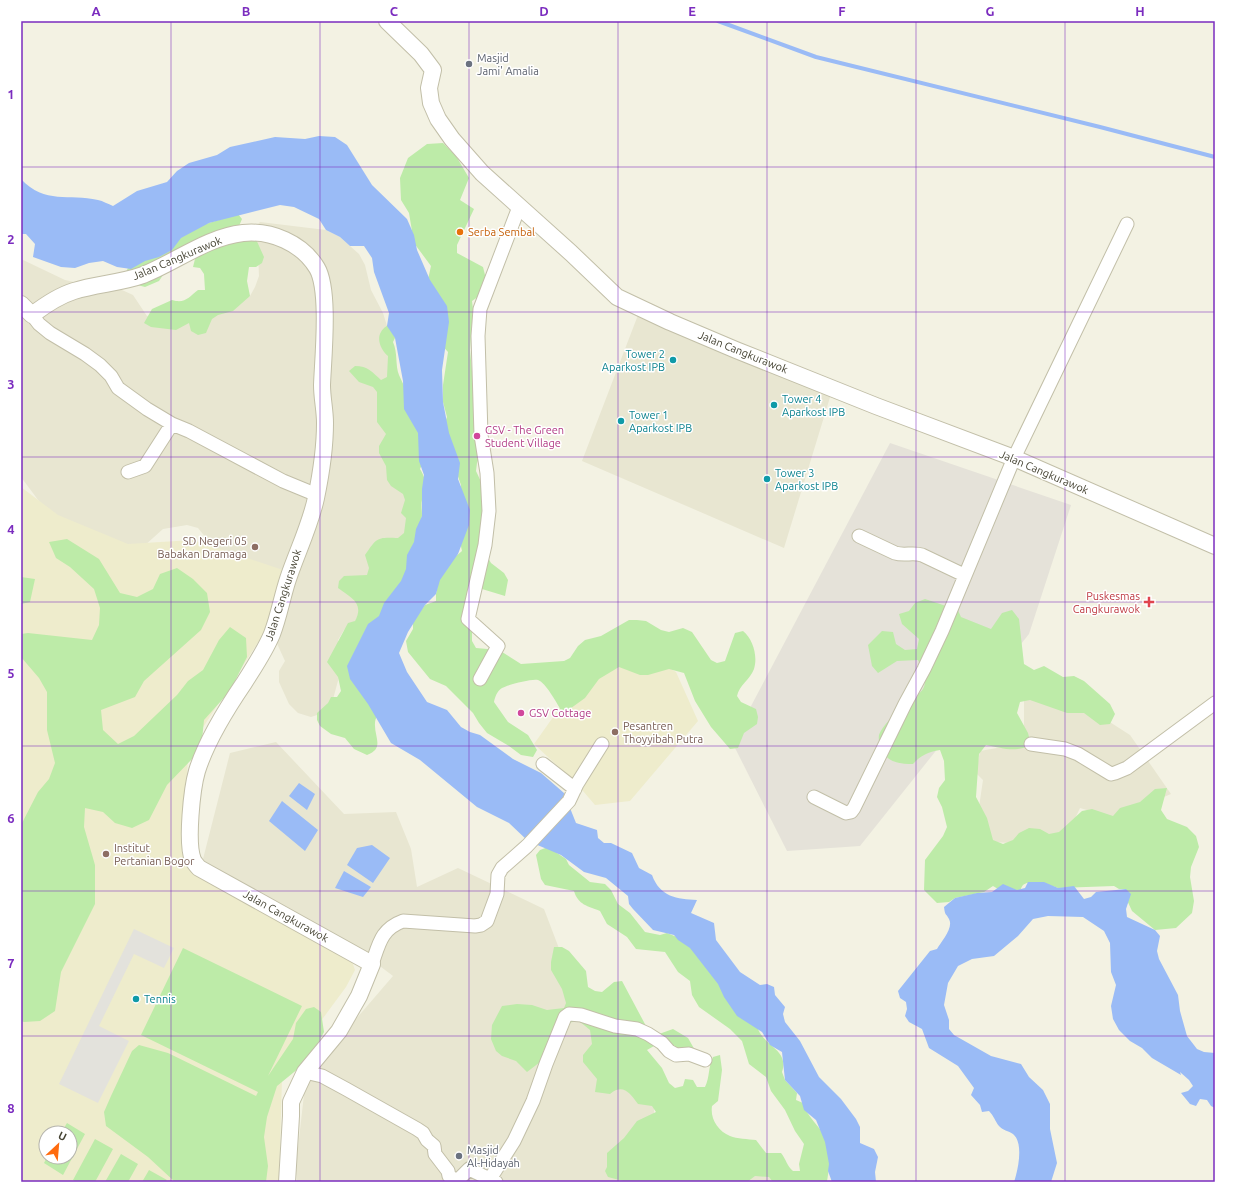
<svg xmlns="http://www.w3.org/2000/svg" width="1236" height="1203" font-family="Ubuntu,sans-serif">
  <rect width="100%" height="100%" fill="#f3f2e3"/>
  <path fill="#e8e6d1" d="M260,222l66,8 14,7 10,9 9,8 6,11 6,25 12,23 4,13 10,102 13,102 -55,91 -11,9 -6,10 1,37 -7,26 -9,10 -12,4 -13,-4 -9,-9 -10,-22v-11l6,-10 -16,-35 -46,-67 -25,-31 -11,-3 -24,4 -19,17 -24,6 -70,-36 -29,-39v-218l44,21 22,5 23,1 12,4 11,5 14,21 82,-8 21,-12 5,-9 4,-11 -1,-24 -6,-22z
    M638,315l193,79 -47,154 -202,-87z
    M1024,697l67,13 39,25 41,59 -57,24 -34,-10 -11,23 -58,12 -19,-1 -13,-35 4,-27 -7,-7 4,-22 39,-7 5,-18z
    M276,742l68,72 52,-2 15,37 6,38 41,-19 86,41 35,92 75,88v35l43,58h-400l-1,-17 10,-88 87,-101 -41,-31 -150,-82 28,-110z
    M771,1168l7,14h-50z"/>
  <path fill="#e5e2d9" d="M890,443l181,62 -42,129 -169,212 -73,5 -55,-109z"/>
  <path fill="#eeeccc" fill-rule="evenodd" d="M21,487l37,28 70,29 65,-4 90,30 -17,60 -77,119 -7,84 16,43 151,77 6,17 -9,17 -45,61 -19,31 -3,103h-258zM46,1133h24v24h-24z
    M640,651l36,21 22,49 -68,80 -35,4 -18,-21 -43,-40 39,-55z"/>
  <path fill="#bdeba8" d="M443,143l13,13 13,22 -9,22 14,9 -17,36v8l26,14 2,8v17l-13,9 1,8 -3,41 10,105 -3,8 -1,8 14,30 -3,55 4,7 13,10 4,7 -3,16 -23,-7 -4,6 -6,37v9l4,7 23,2 22,14 43,-3 6,-3 8,-12 7,-6 16,-4 28,-16h8l9,1 15,9 8,2 14,-4 9,4 19,28 6,3 8,-2 10,-28 8,-2c10,8 15,25 11,38 -4,11 -15,16 -17,27l4,6 15,7 2,8 -1,7 -13,9 -6,15 -8,1 -19,-22 -16,-26 -11,-28 -15,-4 -21,6h-8l-21,-8 -20,12 -14,19 -18,13 -6,-1c-5,-8 -15,-27 -23,-30 -5,-2 -31,5 -36,8 -5,3 -7,9 -8,14l14,20 20,13 9,15 -4,7 -12,-2 -12,-9 -22,-13 -8,-10 -6,-10 -27,-27 -16,-7 -22,-27 -2,-11 7,-12v-8l12,-16 11,-4v-7l5,-25 21,-18 -3,-14 2,-52 -19,-55 5,-13 -4,-15v-17l5,-33 -9,-10 -12,-58 4,-18 -17,-23 -5,-30 -8,-13 -1,-22 8,-20 19,-14z
    M238,214l4,5 -3,7 16,11 9,20 -2,6 -6,4h-7l-2,14 3,15 -17,15 -15,4 -6,4 -6,14 -8,2 -7,-4 -2,-8 -13,7 -25,-3 -7,-4 8,-14 20,-9c13,4 17,-3 26,-10h7l-1,-16 -4,-6 -7,-1 5,-20 -31,22 -8,12 -14,6 -15,-4 -6,-6 6,-14 37,-27z
    M392,322l3,16 -2,4c5,11 2,23 6,33 11,24 35,69 21,94 9,15 4,16 2,31 -1,5 0,11 0,16l-41,192c-2,5 -6,10 -6,15 -1,14 10,25 -8,32l-13,-6 -9,-11 -14,-4 -11,-8 -3,-6v-7l11,-10 3,-6h6l4,-6 -3,-14 -11,-15 21,-39 7,-2c10,-18 -5,-24 -17,-33l1,-7 5,-5 23,-1 2,-7 -4,-13c12,-17 11,-18 33,-17l6,-5 2,-15 -5,-5 4,-13 -2,-6 -12,-8 -4,-6 -1,-14 -7,-13v-7l7,-12 -9,-12v-30l-4,-5 -14,-5 -10,-11 6,-5c13,0 17,6 26,14l6,-3 1,-21c-6,-5 -12,-16 -7,-24 2,-4 7,-7 11,-10z
    M67,539l32,20 21,34 17,4 16,-8 7,-15 17,-6 16,11 14,14 3,19 -9,18 -57,51 -9,16 -34,13 2,20 15,14 16,-8 43,-41 11,-14 15,-11 16,-30 11,-13 16,11 1,19 -17,34 -26,29 -2,20 -9,18 -26,27 -18,35 -17,8 -17,-5 -12,-11 -18,-4 -1,19 11,38v39l-34,68 -6,39 -15,10 -16,1 -3,-1v-196l17,-33 11,-13 6,-16 -8,-33v-38l-8,-14 -18,-21v-23l7,-1 64,7 7,-15 1,-17 -6,-19 -24,-22 -14,-9 -7,-16z
    M21,577l14,2 -5,23 -9,2z
    M925,599l21,7h10l5,11 30,12 11,-16 10,-3 7,9 5,45 10,6 10,-4 19,11 11,-1 10,5 26,23 5,10 -5,10 -10,1 -16,-12h-17l-37,-13 -10,2 -3,11 11,20 3,12c-17,8 -28,3 -45,0l-7,9 -3,43 11,21 6,22 10,4 10,-4 6,-7 10,-5 11,1 9,5 10,-2 23,-21 10,-2 21,7 7,-8 20,-6 15,-13 12,-1 -6,22 6,9 20,8 9,9 3,11 -8,20 -1,10 4,24 -2,12 -16,15 -21,2 -23,-19 -6,-13v-9h-7l-5,-3 -56,2c-7,-3 -29,-9 -35,-3 -2,2 -3,7 -4,9l-21,-5 -5,-3 -9,6 -29,6 -6,4 -12,1 -13,-13 1,-30 18,-24 4,-9 -5,-20 -5,-10 2,-9 6,-8 -1,-19 -4,-11c-12,2 -19,5 -27,14 -11,0 -23,-1 -30,-11 -3,-5 -5,-12 -4,-18 3,-9 20,-26 28,-32 4,-4 13,-9 16,-14 5,-9 -1,-20 -5,-29l-21,1 -19,12 -6,-7 -4,-21 14,-14 11,1 3,12 9,6 12,-1 2,-10 -17,-15 -3,-10 10,-3 6,-8z
    M548,847l18,12 3,6 21,17 15,2 6,6 7,14 12,9 15,19 15,3 7,-2 27,11 63,82c5,20 33,23 25,46l3,8 12,13 -1,7 7,3c3,14 23,28 28,45 1,5 -3,26 -4,34h-54l-4,-5 -14,-1 -8,6h-120l-19,-5 -3,-6 2,-4v-14l17,-15 13,-17 19,-9 -4,-6 -14,-2c-8,-11 -15,-21 -28,-10l-15,-2 2,-13 -14,-17v-7l9,-11 -2,-14 -11,-9 -12,2 -19,33 -21,16 -11,-11 -14,-5 -6,-5 -5,-12 1,-14 10,-19 15,-2 15,1 15,5 17,-2 2,-5 -4,-14 -11,-19v-8l3,-15h8l7,4 17,20 2,16 7,4 7,1 12,-10 8,-1 24,45 6,5 7,3 14,-5 15,9 8,14c-13,18 -28,5 -42,-6l-7,4 15,18 7,15 6,5 8,-2 2,-7 8,1 4,7h8c5,-10 3,-20 8,-30l7,-2 2,15 -4,31 -6,5c-2,13 6,25 18,30 7,3 18,3 26,4l10,13h15c5,6 6,13 12,18h7l-1,-7 5,-20 -9,-13 -10,-21 -14,-19 -5,-14 -17,-13 -7,-23 -12,-12 -31,-22 -7,-12 -2,-14 -12,-9 -13,-20 -29,-3 -9,-12 -20,-13 -7,-13c-12,-5 -22,-6 -26,-20l-29,-6 -4,-6 -5,-24 4,-5z
    M183,948l119,58 -34,70 25,-37 3,-16 10,-14 8,-2 7,5 3,20 -14,27 -33,27 -10,31 -3,20 4,29 -2,16h-91l-27,-25 -42,-31 -2,-14 7,-16 21,-45 7,-6 29,8 88,43 2,-4 -117,-57z
    M67,1123l18,11 -22,41 -19,-12 3,-6h23v-24h-9z
    M95,1139l18,10 -18,33h-19l-3,-2z
    M121,1154l17,10 -10,18h-23z
    M149,1170l18,10 -2,2h-23z"/>
  <path fill="#e3e2dc" d="M134,929l40,19 -10,20 -30,-14 -35,72 30,15 -31,62 -39,-19z"/>
  <path fill="#9abbf6" d="M319,136l16,1 12,8 25,40 35,34 7,16 3,15 13,30 17,26 2,16 -7,48 1,32 6,31 11,30 -2,16 12,31 -1,15 -11,29 -18,26 -4,14 -11,11 -17,27 -9,21 8,19 20,30 20,8 14,17 9,5 10,3 33,24 28,14 23,20 12,30 21,7 1,8 6,5h7l21,10 7,15 13,7c8,22 25,24 45,25l-6,13 23,10 2,17 24,32 20,13 7,-1 7,3 1,8 10,12 -2,7 2,8 15,19 19,36 22,22 15,20 4,8v16l14,6 4,8 -3,15 1,10h-44l-4,-11 1,-7 -4,-22 -9,-22 -12,-10 -4,-14 -15,-16 -3,-28 -12,-7 -8,-13 -25,-16 -13,-19 -6,-13 -28,-36 -12,-8 -4,-5 -21,-5 -20,-21 -4,-5 -1,-8 -22,-18 -22,-6 -23,-17 -33,-14 -19,-18 -32,-16 -57,-47 -29,-17 -23,-39 -18,-25 -3,-13 21,-42 11,-8 5,-13 17,-22 5,-12 1,-14 7,-13 2,-13 6,-13v-27l2,-14 -5,-14 -1,-28 -14,-24 -1,-28 -8,-43 -8,-12 2,-13 -15,-41 -2,-14 -8,-12h-14l-10,-9 -14,-7 -7,-11 -25,-12 -14,-2 -71,18 -28,15 -9,12 -13,7 -14,4 -14,8 -14,-2 -14,-6 -14,2 -14,5 -14,-1 -28,-10 2,-13 -9,-10h-5v-55c24,26 48,14 77,21 5,1 10,4 15,6l24,-15 30,-9 10,-11 12,-8 28,-8 13,-8 45,-10 30,2z
    M299,783l16,11 -8,16 -18,-14z
    M282,801l36,29 -13,21 -36,-30z
    M372,845l18,13 -17,25 -26,-18 10,-17z
    M344,871l27,16 -8,10 -28,-9z
    M1028,882h16l14,6 16,-2 10,13 7,-2 5,-5 30,-3 5,5 -5,15 1,8 28,13 5,6 -3,15 2,8 19,36 2,16 7,25 10,13 7,3 11,1v55l-4,-2 -4,-6 -7,-1 -4,7 -6,-2 -9,-11 7,-2 5,-5 -4,-6 -9,-8 1,3 -29,-17 -10,-10 -12,-7 -11,-11 -6,-11 -2,-13 5,-21 -5,-13 -1,-29 -6,-12 -21,-14 -35,-1 -15,3 -15,17 -24,20 -22,3 -14,7 -10,17 -4,22 5,15v9l5,6 37,21 30,8 8,13 14,13 7,14v25l7,34 -6,19h-37c4,-12 10,-39 -1,-48 -4,-3 -11,-4 -14,-8 -4,-5 -5,-10 -10,-15l-7,1 -2,-7 -9,-10 3,-7 -16,-22 -29,-18 -7,-19 -13,-7 -4,-6 2,-7 -1,-7 -6,-4 -2,-7 32,-40 7,-2c4,-7 17,-21 12,-30 -3,-6 -4,-3 -5,-12l11,-9 22,-5 15,-1 11,-8 14,6 8,-2z"/>
  <g fill="none" stroke-linecap="round" stroke-linejoin="round">
    <path stroke="#9abbf6" stroke-width="4" d="M718,21l98,36 284,70 115,30"/>
    <defs>
      <path id="minor" d="M32,315l7,9 11,9 35,21 15,11 11,11 7,12 29,21 25,15 17,7 94,50 34,14
        M128,472l17,-6 27,-42
        M859,536l36,17c9,3 18,-1 27,2l42,20
        M480,679l18,-33 -30,-27 17,-74 4,-34 -2,-38 -6,-38 -3,-99 2,-27 39,-102
        M1031,744l34,5 13,5 33,20 4,-1 12,-5 88,-65
        M543,764l32,25
        M814,797l32,16 5,-1 3,-4 51,-104 19,-35 18,-38 72,-173 113,-234
        M372,964c7,-20 9,-35 31,-43l72,5 6,-1 6,-4 10,-27 1,-19 4,-7 25,-22 42,-45 8,-17 25,-40
        M305,1072l17,4 24,13 71,40 6,4 4,7 7,6 1,8 13,17 1,5 8,5 12,-12 27,13
        M488,1182l26,-41 19,-40 13,-37 19,-47 4,-3 12,1 34,11 22,3 11,5 14,9 7,8 7,4 13,-1 16,6"/>
      <path id="tertiary" d="M387,21l34,33 12,16 -4,18 2,15 7,16 14,20 30,34 89,80 46,44 53,25 66,28 140,56 138,52 201,88
        M21,304l11,11c13,-10 26,-19 42,-24 22,-7 47,-8 69,-16 33,-13 64,-38 100,-42 28,-3 59,10 74,35 13,22 6,90 5,117 0,13 3,25 3,38 0,25 -4,51 -9,75 -6,28 -19,54 -28,81 -6,18 -9,37 -16,55 -7,17 -18,33 -28,49 -17,25 -38,59 -47,88 -5,17 -11,72 -4,89 0,1 5,7 6,8l173,96 -13,32 -20,35 -34,41 -14,30v14l-4,66"/>
    </defs>
    <use href="#minor" stroke="#c2bfa8" stroke-width="15"/>
    <use href="#tertiary" stroke="#c2bfa8" stroke-width="18"/>
    <use href="#minor" stroke="#fff" stroke-width="13"/>
    <use href="#tertiary" stroke="#fff" stroke-width="16"/>
  </g>
  <path fill="none" stroke="#7b2cbf" stroke-width="1" stroke-opacity="0.55" d="M171,21v1161M320,21v1161M469,21v1161M618,21v1161M767,21v1161M916,21v1161M1065,21v1161M21,167h1194M21,312h1194M21,457h1194M21,602h1194M21,746h1194M21,891h1194M21,1036h1194"/>
  <g fill="#6b7280" stroke="#fff" stroke-width="1.5">
    <circle cx="469" cy="64" r="4"/>
    <circle cx="459" cy="1156" r="4"/>
  </g>
  <circle fill="#e8710a" stroke="#fff" stroke-width="1.5" cx="460" cy="232" r="4"/>
  <g fill="#0f9aa8" stroke="#fff" stroke-width="1.5">
    <circle cx="673" cy="360" r="4"/>
    <circle cx="774" cy="405" r="4"/>
    <circle cx="621" cy="421" r="4"/>
    <circle cx="767" cy="479" r="4"/>
    <circle cx="136" cy="999" r="4"/>
  </g>
  <g fill="#d1479c" stroke="#fff" stroke-width="1.5">
    <circle cx="477" cy="436" r="4"/>
    <circle cx="521" cy="713" r="4"/>
  </g>
  <g fill="#8d6e63" stroke="#fff" stroke-width="1.5">
    <circle cx="255" cy="547" r="4"/>
    <circle cx="615" cy="732" r="4"/>
    <circle cx="106" cy="854" r="4"/>
  </g>
  <path fill="#e0444e" stroke="#fff" stroke-width="1.5" d="M1147 596h4v4h4v4h-4v4h-4v-4h-4v-4h4z"/>
  <g text-anchor="middle" dominant-baseline="central" stroke-width="3" stroke-linejoin="round" paint-order="stroke">
    <g font-size="11" fill="#5b616d" stroke="#fff" text-anchor="start">
      <text x="477" y="58">Masjid<tspan x="477" dy="13">Jami' Amalia</tspan></text>
      <text x="467" y="1150">Masjid<tspan x="467" dy="13">Al-Hidayah</tspan></text>
    </g>
    <g font-size="11" fill="#c56008" stroke="#fff" text-anchor="start">
      <text x="468" y="232">Serba Sembal</text>
    </g>
    <g font-size="11" fill="#454333" stroke="#fff">
      <text transform="translate(177 258) rotate(-23)">Jalan Cangkurawok</text>
      <text transform="translate(743 352) rotate(22)">Jalan Cangkurawok</text>
      <text transform="translate(1044 472) rotate(23)">Jalan Cangkurawok</text>
      <text transform="translate(283 595) rotate(-72)">Jalan Cangkurawok</text>
      <text transform="translate(286 916) rotate(29)">Jalan Cangkurawok</text>
    </g>
    <g font-size="11" fill="#0d838f" stroke="#fff" text-anchor="start">
      <text x="665" y="354" text-anchor="end">Tower 2<tspan x="665" dy="13">Aparkost IPB</tspan></text>
      <text x="782" y="399">Tower 4<tspan x="782" dy="13">Aparkost IPB</tspan></text>
      <text x="629" y="415">Tower 1<tspan x="629" dy="13">Aparkost IPB</tspan></text>
      <text x="775" y="473">Tower 3<tspan x="775" dy="13">Aparkost IPB</tspan></text>
      <text x="144" y="999">Tennis</text>
    </g>
    <g font-size="11" fill="#b23c85" stroke="#fff" text-anchor="start">
      <text x="485" y="430">GSV - The Green<tspan x="485" dy="13">Student Village</tspan></text>
      <text x="529" y="713">GSV Cottage</text>
    </g>
    <g font-size="11" fill="#785e54" stroke="#fff" text-anchor="start">
      <text x="247" y="541" text-anchor="end">SD Negeri 05<tspan x="247" dy="13">Babakan Dramaga</tspan></text>
      <text x="623" y="726">Pesantren<tspan x="623" dy="13">Thoyyibah Putra</tspan></text>
      <text x="114" y="848">Institut<tspan x="114" dy="13">Pertanian Bogor</tspan></text>
    </g>
    <g font-size="11" fill="#be3a42" stroke="#fff" text-anchor="end">
      <text x="1140" y="596">Puskesmas<tspan x="1140" dy="13">Cangkurawok</tspan></text>
    </g>
  </g>
  <rect width="1236" height="1203" fill="none" stroke="#ffffff" stroke-width="44"/>
  <g transform="translate(58 1145) rotate(26)"><circle r="19" fill="#ffffff" stroke="#b5b4ad"/>
  <path d="M0-3L7 15L0 10L-7 15Z" fill="#ff6b0e"/>
  <text y="-6" font-size="11" font-weight="bold" text-anchor="middle" fill="#454333">U</text>
  </g>
  <rect x="22" y="22" width="1192" height="1159" fill="none" stroke="#7b2cbf" stroke-width="1.5"/>
  <g font-size="13" text-anchor="middle" font-weight="bold" fill="#7b2cbf">
    <text x="96" y="16">A</text>
    <text x="246" y="16">B</text>
    <text x="394" y="16">C</text>
    <text x="544" y="16">D</text>
    <text x="692" y="16">E</text>
    <text x="842" y="16">F</text>
    <text x="990" y="16">G</text>
    <text x="1140" y="16">H</text>
    <text x="11" y="99">1</text>
    <text x="11" y="244">2</text>
    <text x="11" y="389">3</text>
    <text x="11" y="534">4</text>
    <text x="11" y="678">5</text>
    <text x="11" y="823">6</text>
    <text x="11" y="968">7</text>
    <text x="11" y="1113">8</text>
  </g>
</svg>
